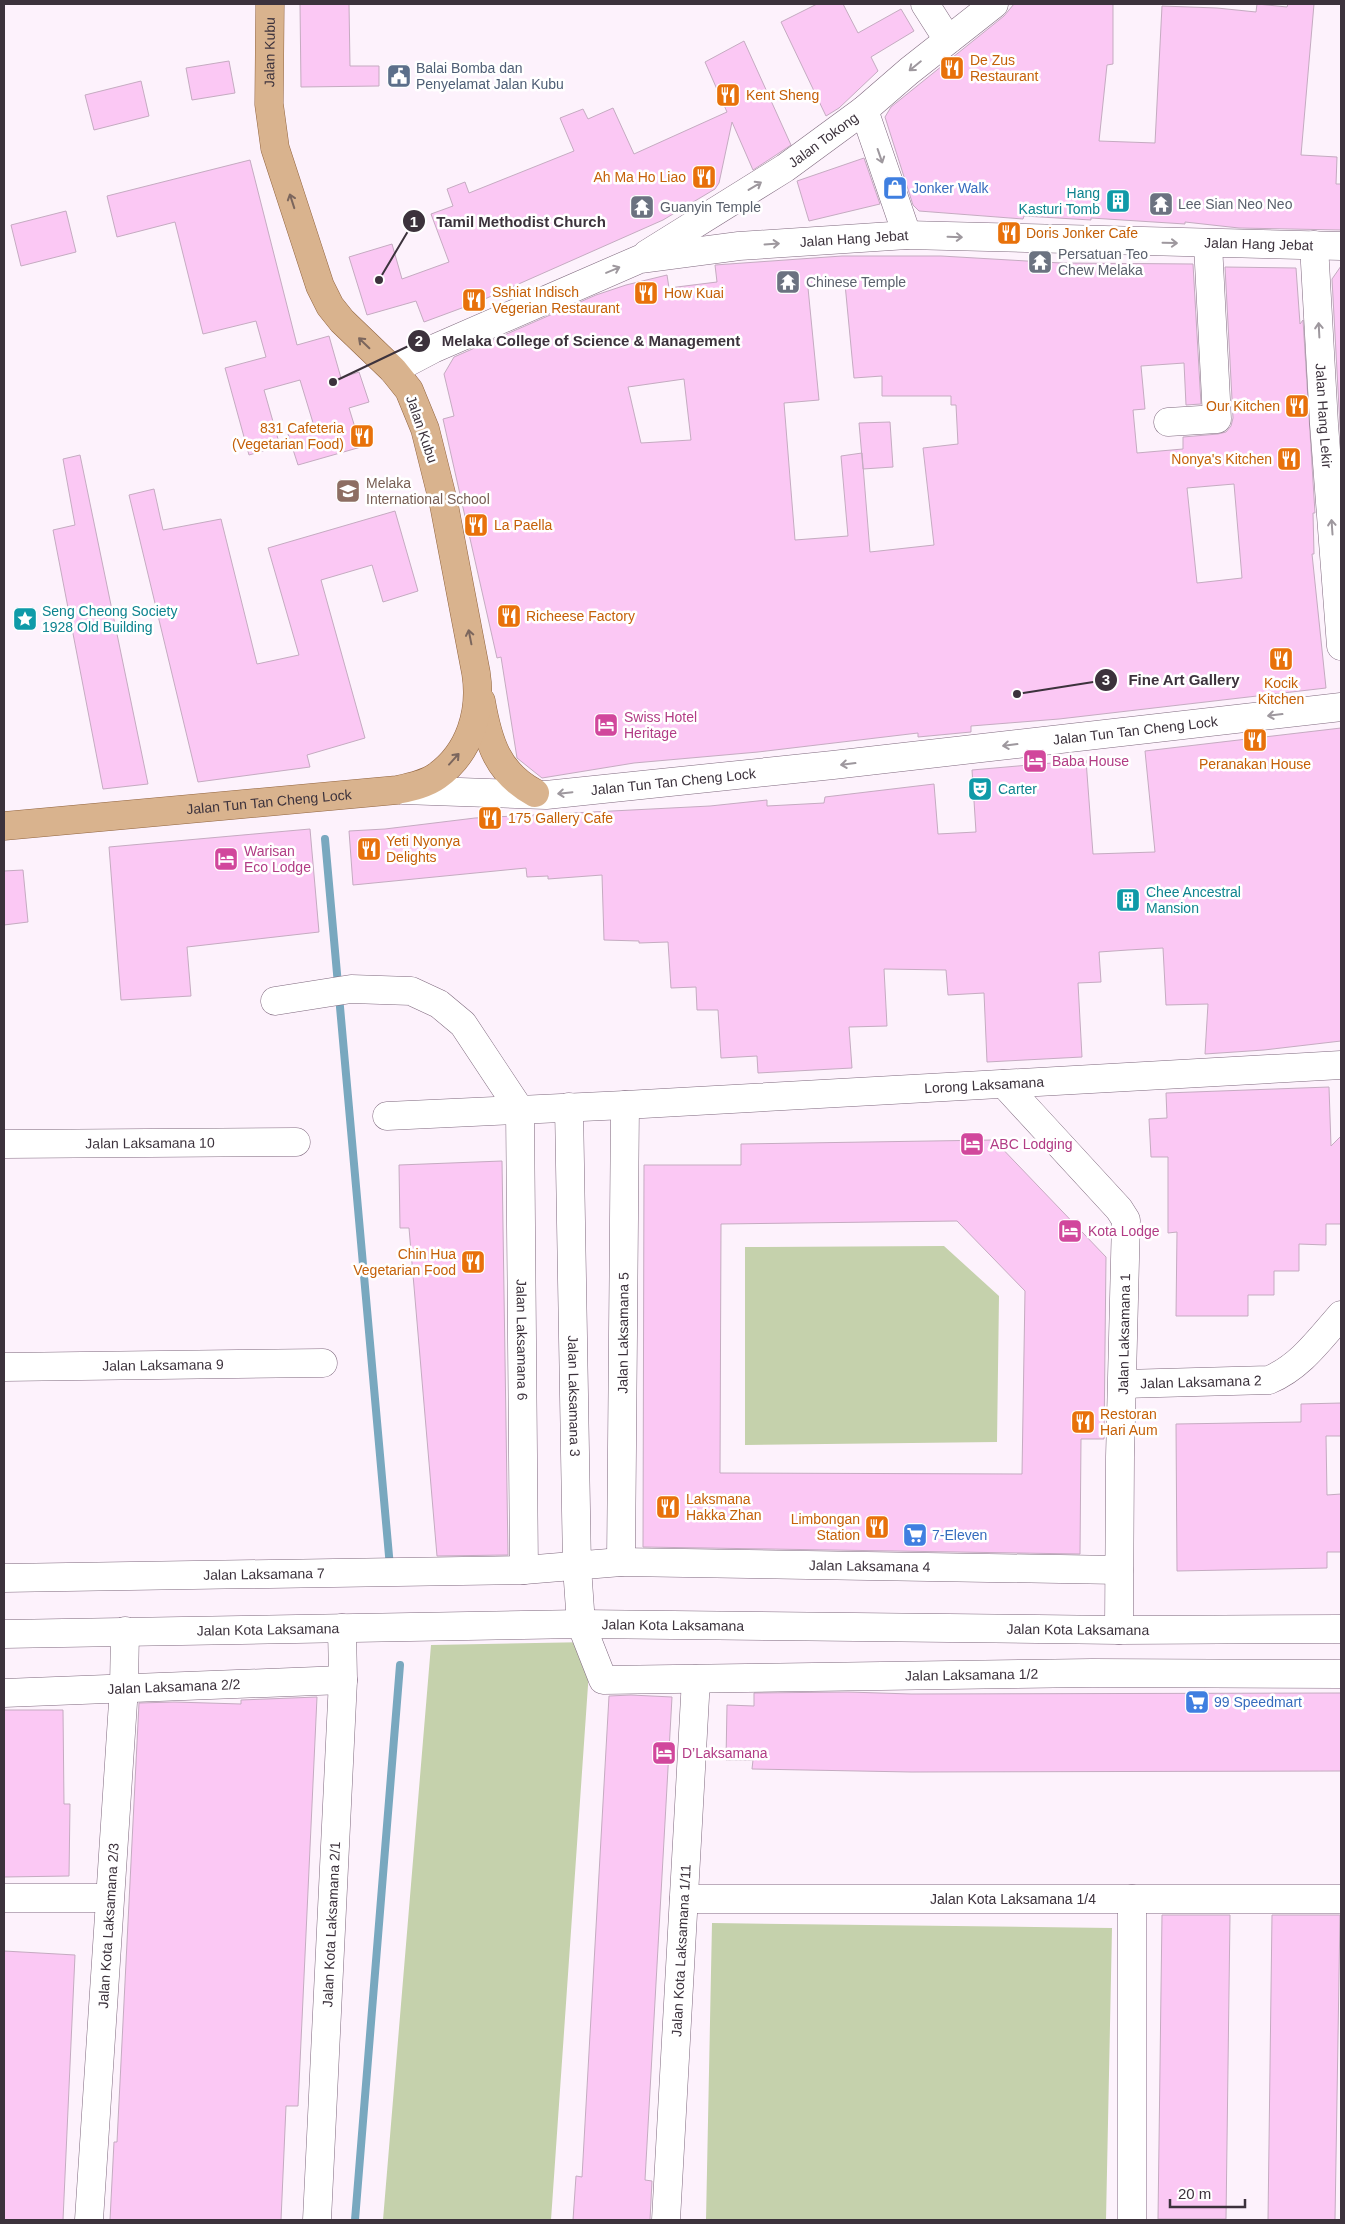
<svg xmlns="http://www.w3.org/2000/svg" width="1345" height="2224" font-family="Helvetica,sans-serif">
  <rect width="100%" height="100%" fill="#fdf2fc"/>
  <path fill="#c5d1ac" d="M944,1246l55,50 -2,146 -252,3v-198z
    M591,1642l-40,578h-168l48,-575z
    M712,1923l400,5 -6,292h-400z"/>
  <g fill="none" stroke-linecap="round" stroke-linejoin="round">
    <path stroke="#79a8bf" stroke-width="8" d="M325,839l65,728
      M355,2220l45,-555"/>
  </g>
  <path fill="#fbc8f4" stroke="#c5abc1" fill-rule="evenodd" d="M300,4h49l1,62h29v20l-78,1z
    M817,4h26l15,29 43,-24 13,22 -43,26 7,14 -39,37 -13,8 -45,-94z
    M1014,4h99v60l-6,1 -8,76 56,2 7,-137 55,2 39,4 1,-8 30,3 1,-3h26l-13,151 36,2 -1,27h5v46l-102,-2 -54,-6v2l-94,-6v2l-67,-4 -1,3 -104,-8 -6,-6 -28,-88 6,-10 113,-91z
    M744,41l47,104 -15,10 -23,15 -21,-48 -13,61 -4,6 -52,31 -185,82 -54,20 -8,-21 -49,14 -18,-58 43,-13 10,35 47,-17 -18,-48 22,-8 -6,-17 18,-7 4,11 105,-42 -14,-33 23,-9 5,10 25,-11 21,46 93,-42 -22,-50z
    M229,61l6,32 -43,7 -6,-32z
    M141,81l8,35 -55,14 -9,-35z
    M864,158l16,46 -71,17 -12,-40z
    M250,160l47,185 32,-9 12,42 18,-6 10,30 -20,6 12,39 -63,18 -10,-31 26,-8 -14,-46 -36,10 16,56 -31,9 -24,-87 41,-11 -10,-36 -53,13 -28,-112 -58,15 -10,-41z
    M66,211l10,41 -55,14 -10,-41z
    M842,256h99l120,7 132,1 8,140 -15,1 -2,-42 -43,3 4,43 -12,1 4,43 46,-4v-12l35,-3 8,-2 5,-6 2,-8 -8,-151 71,1 4,56 3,-4 12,193h-2l1,41h-2l14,134 -267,31 -88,7v6l-53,5v-4l-160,19 -124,11 -92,15 -25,-20 -16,-101 -4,1 -54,-239 11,-3 -10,-42 10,-17 142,-62 30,-10 41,-10 2,13 48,-6 -2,-17zM845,284l9,94 28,-2v20h69v9h5l2,39 -35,4 11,97 -64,7 -8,-99 -21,3 7,80 -53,4 -11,-137 35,-3 -11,-112zM684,379l7,61 -50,3 -13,-56zM1234,484l8,94 -45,5 -10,-95z
    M1341,266v179l-9,-166z
    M890,422l3,45 -30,2 -4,-46z
    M80,455l68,329 -45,5 -50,-259 22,-5 -12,-66z
    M154,489l9,41 58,-11 36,145 42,-9 -31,-107 127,-37 23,80 -35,11 -11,-37 -51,15 44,158 -58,17 3,12 -112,15 -69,-287z
    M1341,728v313l-77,9 -59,4 3,-50 -42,1 -3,-57 -35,2 -29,2 2,30 -23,1 4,74 -95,5 -3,-69 -36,2 -2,-25 -62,-1 3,57 -38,1 3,41 -94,5 -1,-17 -36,2 -3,-48h-21l-1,-23 -25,1 -3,-46 -29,1v-2l-35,-1 -2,-65 -54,4v-3l-21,1 -1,-9 -173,17 -4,-54 36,-2 90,-11 235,-12 57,-6v6l57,-3 1,-6 109,-13 4,50 38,-2 -4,-62 114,-10 7,94 62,-2 -10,-101z
    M310,829l9,103 -132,15 4,49 -70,4 -12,-153z
    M23,870l5,52 -24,3v-54z
    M1329,1087l2,59 10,-10v88h-15v21l-27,-1v27h-25v24h-26v21h-72l1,-84 -9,1v-76h-17l-2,-38 18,-1 -1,-25z
    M994,1140l112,117 -2,182h-23l-1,115 -437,-7 1,-382h97v-21zM957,1221l68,70 -3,183 -302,-1 1,-249z
    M502,1161l6,394 -71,1 -28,-328h-9l-1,-63z
    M1341,1403v33h-15l1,59 14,-1v58h-14v16l-150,3 -1,-147 125,-2v-18z
    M848,1692l63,2 430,-1v78l-430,1 -159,-3 1,-9h-27l1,-55 27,1v-13z
    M631,1695l41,2 -27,483 7,1 -2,39h-77l3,-44 6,1 27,-481z
    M317,1697l-19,409h-12l-5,114h-171l4,-78h3l22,-439 35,-1 67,2v-4z
    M4,1710h59l1,94h6l-1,72 -65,1z
    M1162,1915h68l-4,304h-68z
    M1272,1915h68l-5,305h-67z
    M4,1951l71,4 -12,265h-59z"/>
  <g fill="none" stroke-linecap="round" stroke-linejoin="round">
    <defs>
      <g id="minor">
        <path d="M925,4l23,36"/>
        <path d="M864,110l43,125"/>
        <path id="s1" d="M1314,245l10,179 17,222"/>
        <path id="s2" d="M647,254l138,-86 79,-58 45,-39 85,-67"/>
        <path id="s3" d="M393,370l40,-21 207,-90 99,-13 168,-11 434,11"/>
        <path d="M1168,422l49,-3 -9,-175"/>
        <path id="s4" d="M403,790l143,5 287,-30 508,-58"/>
        <path id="s5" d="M275,1001l76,-12 60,2 28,13 24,20 57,86 4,460"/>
        <path d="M1004,1084l115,125 7,11 -6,237 -1,173"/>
        <path id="s6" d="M569,1107l8,460 4,57 22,56 489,-7 249,1"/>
        <path id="s7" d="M387,1116l238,-11 716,-40"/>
        <path id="s8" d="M4,1144l292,-2"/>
        <path id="s9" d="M4,1367l319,-4"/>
        <path id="s10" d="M1123,1384l146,-4c31,-13 50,-40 72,-65"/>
        <path id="s11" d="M621,1562l4,-457"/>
        <path id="s12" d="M4,1578l520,-8 97,-8 498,8"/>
        <path id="s13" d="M4,1634l577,-10 538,6 222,-1"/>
        <path id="s14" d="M4,1693l339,-13"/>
        <path d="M4,1898h105"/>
        <path id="s15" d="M684,1899h657"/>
        <path id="s16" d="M89,2220l35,-533 1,-56"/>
        <path id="s17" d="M317,2220l26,-540 -1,-52"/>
        <path id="s18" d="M666,2220l30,-541"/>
        <path d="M1132,2220v-321"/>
      </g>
      <g id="major">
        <path d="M481,701c7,40 16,72 54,92"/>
        <path id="s19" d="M4,826l393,-36c14,-3 29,-6 40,-14 33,-24 45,-64 39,-103l-32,-168 -19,-76 -16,-39 -16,-20 -51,-49 -12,-15 -10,-20 -45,-138 -6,-44 1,-100"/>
      </g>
    </defs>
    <use href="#minor" stroke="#7f697e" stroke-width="29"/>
    <use href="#major" stroke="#926540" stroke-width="29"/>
    <use href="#minor" stroke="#fff" stroke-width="28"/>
    <use href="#major" stroke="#d9b38e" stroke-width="28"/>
  </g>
  <defs><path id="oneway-shaft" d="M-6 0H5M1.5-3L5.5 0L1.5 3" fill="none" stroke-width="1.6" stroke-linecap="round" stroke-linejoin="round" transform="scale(1.25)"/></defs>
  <g stroke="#9e989e">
    <use href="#oneway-shaft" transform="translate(915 66) rotate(141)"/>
    <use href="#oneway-shaft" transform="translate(880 156) rotate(71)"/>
    <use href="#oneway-shaft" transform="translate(755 186) rotate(-31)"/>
    <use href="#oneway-shaft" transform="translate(955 237) rotate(2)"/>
    <use href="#oneway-shaft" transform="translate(1170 243) rotate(1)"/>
    <use href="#oneway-shaft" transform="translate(772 244) rotate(-4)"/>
    <use href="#oneway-shaft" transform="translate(613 270) rotate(-23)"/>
    <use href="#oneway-shaft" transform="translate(1319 330) rotate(-93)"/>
    <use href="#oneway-shaft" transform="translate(1332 527) rotate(-94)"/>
    <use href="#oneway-shaft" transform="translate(1275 715) rotate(173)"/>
    <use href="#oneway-shaft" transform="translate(1010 745) rotate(173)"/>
    <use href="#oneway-shaft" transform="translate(848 764) rotate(173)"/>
    <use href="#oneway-shaft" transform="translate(565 793) rotate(174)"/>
  </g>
  <g stroke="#7b665d">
    <use href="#oneway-shaft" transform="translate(292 201) rotate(-108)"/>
    <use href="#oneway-shaft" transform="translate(364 343) rotate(-136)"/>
    <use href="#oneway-shaft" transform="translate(470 637) rotate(-101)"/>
    <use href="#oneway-shaft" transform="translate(454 759) rotate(-48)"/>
  </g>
  <defs>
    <symbol id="restaurant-square" viewBox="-11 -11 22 22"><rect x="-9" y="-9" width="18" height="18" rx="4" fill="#e8710a" stroke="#fff"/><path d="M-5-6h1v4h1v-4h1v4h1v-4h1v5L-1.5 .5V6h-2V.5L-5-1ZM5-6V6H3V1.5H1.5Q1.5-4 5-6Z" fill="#fff"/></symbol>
    <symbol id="civic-square" viewBox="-11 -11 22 22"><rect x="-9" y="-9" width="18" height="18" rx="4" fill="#5c6f8a" stroke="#fff"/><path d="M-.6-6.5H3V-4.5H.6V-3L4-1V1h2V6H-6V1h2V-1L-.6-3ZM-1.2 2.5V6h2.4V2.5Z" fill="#fff"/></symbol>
    <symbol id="shop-square" viewBox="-11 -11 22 22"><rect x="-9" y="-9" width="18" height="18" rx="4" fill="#3f7fe0" stroke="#fff"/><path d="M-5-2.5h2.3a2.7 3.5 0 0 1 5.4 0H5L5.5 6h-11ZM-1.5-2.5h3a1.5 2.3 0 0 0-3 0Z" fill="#fff"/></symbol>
    <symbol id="building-square" viewBox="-11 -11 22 22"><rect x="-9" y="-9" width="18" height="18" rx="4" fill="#0f9aa8" stroke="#fff"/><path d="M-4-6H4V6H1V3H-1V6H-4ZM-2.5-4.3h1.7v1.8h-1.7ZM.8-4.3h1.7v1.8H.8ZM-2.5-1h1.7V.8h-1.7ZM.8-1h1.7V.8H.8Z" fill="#fff"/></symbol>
    <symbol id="temple-square" viewBox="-11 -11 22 22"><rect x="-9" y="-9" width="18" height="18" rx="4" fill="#6b7280" stroke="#fff"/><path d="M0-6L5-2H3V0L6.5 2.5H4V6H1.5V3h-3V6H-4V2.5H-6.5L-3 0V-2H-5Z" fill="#fff"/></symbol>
    <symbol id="school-square" viewBox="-11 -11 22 22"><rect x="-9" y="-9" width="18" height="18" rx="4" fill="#8d6e63" stroke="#fff"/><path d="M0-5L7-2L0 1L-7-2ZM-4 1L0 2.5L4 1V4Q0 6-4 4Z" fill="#fff"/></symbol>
    <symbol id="sight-square" viewBox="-11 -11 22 22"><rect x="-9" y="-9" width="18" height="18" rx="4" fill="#0f9aa8" stroke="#fff"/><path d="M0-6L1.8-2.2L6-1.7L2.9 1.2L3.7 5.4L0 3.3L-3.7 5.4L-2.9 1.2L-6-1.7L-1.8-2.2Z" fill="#fff"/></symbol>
    <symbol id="hotel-square" viewBox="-11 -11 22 22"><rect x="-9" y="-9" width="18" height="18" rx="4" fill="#d1479c" stroke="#fff"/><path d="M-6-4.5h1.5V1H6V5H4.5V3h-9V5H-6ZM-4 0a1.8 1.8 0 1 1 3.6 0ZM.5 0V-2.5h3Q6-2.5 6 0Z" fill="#fff"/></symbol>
    <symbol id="theatre-square" viewBox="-11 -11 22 22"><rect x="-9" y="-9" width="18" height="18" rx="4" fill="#0f9aa8" stroke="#fff"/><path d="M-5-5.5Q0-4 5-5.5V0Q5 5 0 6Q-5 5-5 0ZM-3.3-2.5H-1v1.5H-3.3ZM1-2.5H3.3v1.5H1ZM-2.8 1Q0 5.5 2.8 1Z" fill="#fff"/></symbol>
    <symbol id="supermarket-square" viewBox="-11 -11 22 22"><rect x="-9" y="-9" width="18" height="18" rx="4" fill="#3f7fe0" stroke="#fff"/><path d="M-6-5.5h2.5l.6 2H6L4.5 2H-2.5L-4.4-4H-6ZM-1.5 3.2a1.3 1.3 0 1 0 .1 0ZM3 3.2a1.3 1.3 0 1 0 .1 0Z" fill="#fff"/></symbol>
  </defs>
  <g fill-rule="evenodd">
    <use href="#restaurant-square" x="938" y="54" width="28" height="28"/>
    <use href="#civic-square" x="385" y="62" width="28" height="28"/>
    <use href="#restaurant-square" x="714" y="81" width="28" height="28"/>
    <use href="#restaurant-square" x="690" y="163" width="28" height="28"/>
    <use href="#shop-square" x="881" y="174" width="28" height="28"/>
    <use href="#building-square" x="1104" y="187" width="28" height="28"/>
    <use href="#temple-square" x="1147" y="190" width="28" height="28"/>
    <use href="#temple-square" x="628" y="193" width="28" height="28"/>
    <use href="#restaurant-square" x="995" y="219" width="28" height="28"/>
    <use href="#temple-square" x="1026" y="248" width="28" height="28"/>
    <use href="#temple-square" x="774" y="268" width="28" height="28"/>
    <use href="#restaurant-square" x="632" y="279" width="28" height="28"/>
    <use href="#restaurant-square" x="460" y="286" width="28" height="28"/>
    <use href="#restaurant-square" x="1283" y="392" width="28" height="28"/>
    <use href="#restaurant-square" x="348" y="422" width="28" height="28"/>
    <use href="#restaurant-square" x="1275" y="445" width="28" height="28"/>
    <use href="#school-square" x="334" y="477" width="28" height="28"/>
    <use href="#restaurant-square" x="462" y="511" width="28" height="28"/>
    <use href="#restaurant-square" x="495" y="602" width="28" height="28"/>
    <use href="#sight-square" x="11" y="605" width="28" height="28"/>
    <use href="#restaurant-square" x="1267" y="645" width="28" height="28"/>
    <use href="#hotel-square" x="592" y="711" width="28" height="28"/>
    <use href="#restaurant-square" x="1241" y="726" width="28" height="28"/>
    <use href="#hotel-square" x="1021" y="747" width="28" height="28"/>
    <use href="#theatre-square" x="966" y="775" width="28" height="28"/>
    <use href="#restaurant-square" x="476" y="804" width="28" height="28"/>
    <use href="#restaurant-square" x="355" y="835" width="28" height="28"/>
    <use href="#hotel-square" x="212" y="845" width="28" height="28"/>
    <use href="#building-square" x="1114" y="886" width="28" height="28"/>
    <use href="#hotel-square" x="958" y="1130" width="28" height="28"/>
    <use href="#hotel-square" x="1056" y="1217" width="28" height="28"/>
    <use href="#restaurant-square" x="459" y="1248" width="28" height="28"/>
    <use href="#restaurant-square" x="1069" y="1408" width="28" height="28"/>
    <use href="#restaurant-square" x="654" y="1493" width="28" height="28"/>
    <use href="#restaurant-square" x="863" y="1513" width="28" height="28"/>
    <use href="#supermarket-square" x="901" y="1521" width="28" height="28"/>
    <use href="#supermarket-square" x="1183" y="1688" width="28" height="28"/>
    <use href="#hotel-square" x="650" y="1739" width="28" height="28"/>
  </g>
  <g text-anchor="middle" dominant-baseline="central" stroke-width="5" stroke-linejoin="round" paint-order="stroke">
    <g font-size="14" fill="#3c323c" stroke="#fff">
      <text stroke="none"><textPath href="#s19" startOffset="1224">Jalan Kubu</textPath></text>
      <text stroke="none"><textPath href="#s2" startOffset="210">Jalan Tokong</textPath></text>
      <text stroke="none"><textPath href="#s3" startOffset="486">Jalan Hang Jebat</textPath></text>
      <text stroke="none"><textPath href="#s3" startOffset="891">Jalan Hang Jebat</textPath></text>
      <text stroke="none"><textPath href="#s1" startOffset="171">Jalan Hang Lekir</textPath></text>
      <text transform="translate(422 429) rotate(71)">Jalan Kubu</text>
      <text stroke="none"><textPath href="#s4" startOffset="736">Jalan Tun Tan Cheng Lock</textPath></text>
      <text stroke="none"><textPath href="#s4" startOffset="271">Jalan Tun Tan Cheng Lock</textPath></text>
      <text stroke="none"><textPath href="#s19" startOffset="266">Jalan Tun Tan Cheng Lock</textPath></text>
      <text stroke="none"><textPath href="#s7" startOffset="598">Lorong Laksamana</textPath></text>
      <text stroke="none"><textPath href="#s8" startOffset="146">Jalan Laksamana 10</textPath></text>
      <text stroke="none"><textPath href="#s11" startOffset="229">Jalan Laksamana 5</textPath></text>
      <text transform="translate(1124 1334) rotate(-89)">Jalan Laksamana 1</text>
      <text stroke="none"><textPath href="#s5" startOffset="532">Jalan Laksamana 6</textPath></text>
      <text stroke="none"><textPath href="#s9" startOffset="159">Jalan Laksamana 9</textPath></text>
      <text stroke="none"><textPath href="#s10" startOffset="78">Jalan Laksamana 2</textPath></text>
      <text stroke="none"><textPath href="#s6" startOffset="289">Jalan Laksamana 3</textPath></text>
      <text stroke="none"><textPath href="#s12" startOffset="866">Jalan Laksamana 4</textPath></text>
      <text stroke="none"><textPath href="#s12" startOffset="260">Jalan Laksamana 7</textPath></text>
      <text stroke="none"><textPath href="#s13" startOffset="669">Jalan Kota Laksamana</textPath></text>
      <text stroke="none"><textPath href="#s13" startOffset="264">Jalan Kota Laksamana</textPath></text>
      <text stroke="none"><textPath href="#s13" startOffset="1074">Jalan Kota Laksamana</textPath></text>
      <text stroke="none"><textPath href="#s6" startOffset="946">Jalan Laksamana 1/2</textPath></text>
      <text stroke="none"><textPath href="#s14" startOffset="170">Jalan Laksamana 2/2</textPath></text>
      <text stroke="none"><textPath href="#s15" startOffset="329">Jalan Kota Laksamana 1/4</textPath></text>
      <text stroke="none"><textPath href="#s17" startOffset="296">Jalan Kota Laksamana 2/1</textPath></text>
      <text stroke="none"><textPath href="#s16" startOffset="295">Jalan Kota Laksamana 2/3</textPath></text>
      <text stroke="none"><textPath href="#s18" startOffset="270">Jalan Kota Laksamana 1/11</textPath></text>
    </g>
    <g font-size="14" fill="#c56008" stroke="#fff" text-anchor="start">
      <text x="970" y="60">De Zus<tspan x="970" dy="16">Restaurant</tspan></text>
      <text x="746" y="95">Kent Sheng</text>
      <text x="686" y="177" text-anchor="end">Ah Ma Ho Liao</text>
      <text x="1026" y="233">Doris Jonker Cafe</text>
      <text x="492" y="292">Sshiat Indisch<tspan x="492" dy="16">Vegerian Restaurant</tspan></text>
      <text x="664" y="293">How Kuai</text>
      <text x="1280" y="406" text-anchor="end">Our Kitchen</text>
      <text x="344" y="428" text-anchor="end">831 Cafeteria<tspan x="344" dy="16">(Vegetarian Food)</tspan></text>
      <text x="1272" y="459" text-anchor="end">Nonya's Kitchen</text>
      <text x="494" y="525">La Paella</text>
      <text x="526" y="616">Richeese Factory</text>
      <text x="1281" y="683" text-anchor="middle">Kocik<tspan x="1281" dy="16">Kitchen</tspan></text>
      <text x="1255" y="764" text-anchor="middle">Peranakan House</text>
      <text x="508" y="818">175 Gallery Cafe</text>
      <text x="386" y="841">Yeti Nyonya<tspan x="386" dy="16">Delights</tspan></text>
      <text x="456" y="1254" text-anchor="end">Chin Hua<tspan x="456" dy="16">Vegetarian Food</tspan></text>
      <text x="1100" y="1414">Restoran<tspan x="1100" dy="16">Hari Aum</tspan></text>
      <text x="686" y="1499">Laksmana<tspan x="686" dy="16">Hakka Zhan</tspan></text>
      <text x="860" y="1519" text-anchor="end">Limbongan<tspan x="860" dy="16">Station</tspan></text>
    </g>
    <g font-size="14" fill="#4e5e75" stroke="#fff" text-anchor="start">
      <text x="416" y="68">Balai Bomba dan<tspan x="416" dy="16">Penyelamat Jalan Kubu</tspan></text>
    </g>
    <g font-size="14" fill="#366cbe" stroke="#fff" text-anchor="start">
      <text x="912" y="188">Jonker Walk</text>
      <text x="932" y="1535">7-Eleven</text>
      <text x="1214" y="1702">99 Speedmart</text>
    </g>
    <g font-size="14" fill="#0d838f" stroke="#fff" text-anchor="start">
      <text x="1100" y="193" text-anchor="end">Hang<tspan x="1100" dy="16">Kasturi Tomb</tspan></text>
      <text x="42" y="611">Seng Cheong Society<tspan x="42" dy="16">1928 Old Building</tspan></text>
      <text x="998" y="789">Carter</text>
      <text x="1146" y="892">Chee Ancestral<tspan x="1146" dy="16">Mansion</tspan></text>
    </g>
    <g font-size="14" fill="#5b616d" stroke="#fff" text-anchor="start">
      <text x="1178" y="204">Lee Sian Neo Neo</text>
      <text x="660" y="207">Guanyin Temple</text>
      <text x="1058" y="254">Persatuan Teo<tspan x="1058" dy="16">Chew Melaka</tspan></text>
      <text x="806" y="282">Chinese Temple</text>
    </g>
    <g font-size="14" fill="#785e54" stroke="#fff" text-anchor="start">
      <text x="366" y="483">Melaka<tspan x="366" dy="16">International School</tspan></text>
    </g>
    <g font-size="14" fill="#b23c85" stroke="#fff" text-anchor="start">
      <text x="624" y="717">Swiss Hotel<tspan x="624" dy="16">Heritage</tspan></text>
      <text x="1052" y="761">Baba House</text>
      <text x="244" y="851">Warisan<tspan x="244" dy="16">Eco Lodge</tspan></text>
      <text x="990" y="1144">ABC Lodging</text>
      <text x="1088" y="1231">Kota Lodge</text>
      <text x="682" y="1753">D’Laksamana</text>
    </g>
  </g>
  <path fill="none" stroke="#3c323c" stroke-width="2" d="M379 280L414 221M333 382L419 341M1017 694L1106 680"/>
  <g fill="#3c323c" stroke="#fff" stroke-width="2">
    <circle cx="379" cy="280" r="5"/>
    <circle cx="333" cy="382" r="5"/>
    <circle cx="1017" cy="694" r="5"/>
    <circle cx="414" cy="221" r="12"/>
    <circle cx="419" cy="341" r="12"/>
    <circle cx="1106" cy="680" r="12"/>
  </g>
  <g font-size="15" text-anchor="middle" font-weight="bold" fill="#fff">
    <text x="414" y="227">1</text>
    <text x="419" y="346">2</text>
    <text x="1106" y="685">3</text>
  </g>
  <g font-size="15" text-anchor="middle" font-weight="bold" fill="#3c323c" stroke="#fff" stroke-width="5" stroke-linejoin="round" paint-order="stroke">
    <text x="521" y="227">Tamil Methodist Church</text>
    <text x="591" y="346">Melaka College of Science &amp; Management</text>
    <text x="1184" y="685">Fine Art Gallery</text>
  </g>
  <rect width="1345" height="2224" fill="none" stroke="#3c323c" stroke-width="10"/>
  <path d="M1170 2199v8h75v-8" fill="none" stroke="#3c323c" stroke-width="2.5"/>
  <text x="1178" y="2199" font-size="15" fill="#3c323c" stroke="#ffffff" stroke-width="4" paint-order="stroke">20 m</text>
</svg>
